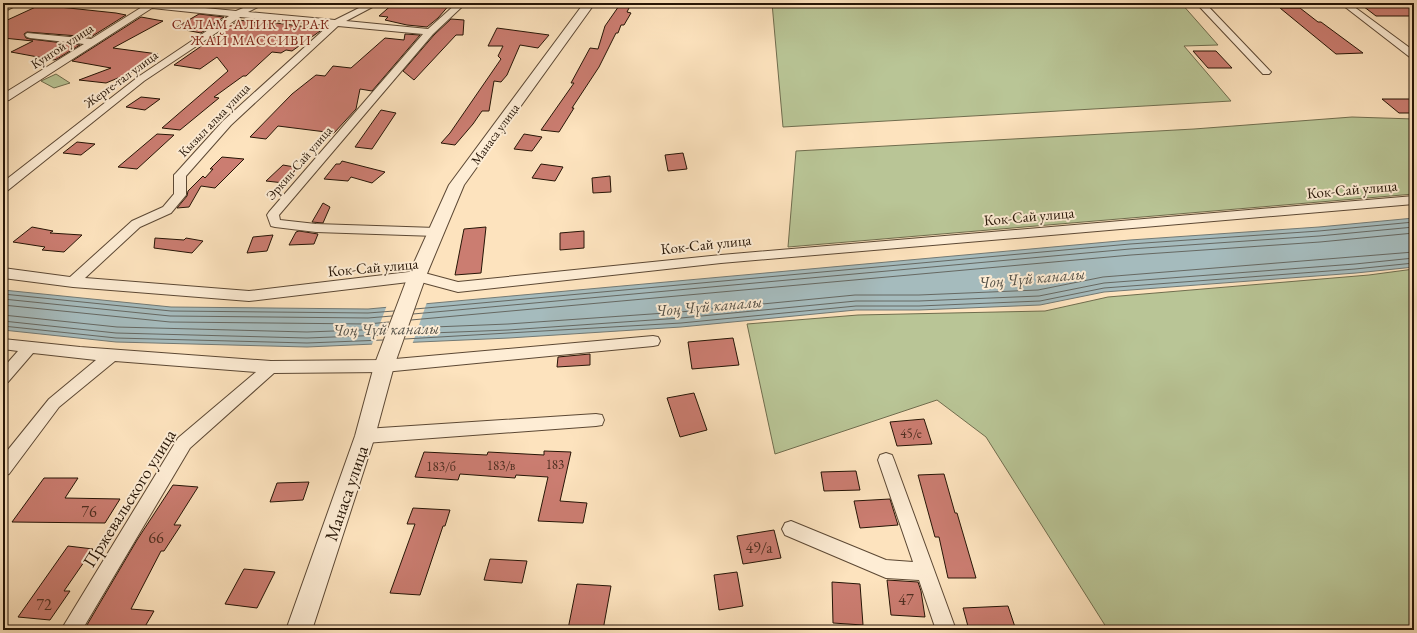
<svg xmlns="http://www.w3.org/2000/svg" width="1417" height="633" font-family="'EB Garamond',serif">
  <rect width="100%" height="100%" fill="#fde3be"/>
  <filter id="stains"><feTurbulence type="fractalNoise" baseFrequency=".005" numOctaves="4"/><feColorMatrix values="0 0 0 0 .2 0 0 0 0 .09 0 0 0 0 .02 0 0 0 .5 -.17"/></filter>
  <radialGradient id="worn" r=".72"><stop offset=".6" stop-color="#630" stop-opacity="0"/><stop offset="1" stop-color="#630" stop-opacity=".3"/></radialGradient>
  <path fill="#b9c596" stroke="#706d4e" d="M772,3h409l37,42 -34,1 47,55 -448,26z
    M56,74l14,9 -16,5 -13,-7z
    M1352,117l62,2v75l-626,53 8,-96 398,-22z
    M1414,269v361h-306l-122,-193 -49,-37 -162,54 -28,-130 111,-9 187,-4 63,-14 261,-22z"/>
  <path fill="#a5bbbd" stroke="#727974" d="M1414,218v49l-58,6 -252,19 -64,13 -121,5h-63l-175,17 -172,11 -202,9 -191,-5 -113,-12v-40l168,17 197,2 762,-69 189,-13z"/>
  <path fill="#fde3be" d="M427,302l-15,43 -41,2 16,-42z"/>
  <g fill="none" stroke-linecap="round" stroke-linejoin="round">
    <path stroke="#666862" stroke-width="1" d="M3,294l168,17 197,2 26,-2
      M3,299l167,17 198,2 24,-2
      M3,305l167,17 198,2 21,-2
      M415,309l715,-65 189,-13 95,-9
      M413,314l717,-65 189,-13 95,-9
      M3,315l114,12 190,5 80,-3
      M411,320l720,-65 189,-13 94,-9
      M3,321l113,12 191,5 78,-3
      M3,326l113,12 191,5 76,-3
      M409,328l99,-4 172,-12 175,-17h64l119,-5 65,-13 311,-25
      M406,334l102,-4 173,-12 175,-17h63l120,-5 65,-13 251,-19 59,-6
      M405,339l276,-16 175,-17h63l121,-5 64,-13 251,-19 59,-6"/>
  </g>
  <path fill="#cb7d71" stroke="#261506" d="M394,3h57l-13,15 -11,9 -20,-2 -22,-5 3,-3 -9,-1z
    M621,3h6l3,3 -3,6 4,1 -7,12h-3l-3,8h-2l-17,34 -27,41h2l-15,24 -18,-2 33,-47h-3l19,-35 8,1 7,-23z
    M1359,3h49l6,4v9h-38z
    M40,5l76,8 10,2 -35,22 -64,-5 -3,2 2,4 4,1 50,6 -23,14 -3,1 -43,-8 22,-11 -30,-3v-16z
    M1280,8h20l18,14h3l42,31 -27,1z
    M199,14l25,3 -23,16 -26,-5z
    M141,17l22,4 -50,27 45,6 -36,25 -4,-1 -12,5 -27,-3 32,-12 -39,-7z
    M451,19l13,1 -1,15h-7l-42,45 -11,-9 31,-36z
    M239,20l33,5 4,-2 47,6 -31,22 -6,-1 -5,3 -9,-1 -26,24h-3l-29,21 5,1 -39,32 -18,-2 66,-57 -11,-14 -17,12 -26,-4z
    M497,28l52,7 -11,13 -18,-3 -13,30 -6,7 -7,-1 -5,30h-7l-9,13 -18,21 -14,-2 9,-10 51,-74 -3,-3 5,-10h-15z
    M405,34l15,1 -48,56 -12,-2 -4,20 -22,24 -56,-7 -12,13 -16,-2 42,-43 24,-19 9,1 8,-10 18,2 34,-30 19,2z
    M1193,51h23l16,17h-24z
    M141,97l19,2 -15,11 -19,-3z
    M1382,99h32v14h-15z
    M381,110l15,3 -24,36 -17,-2z
    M157,134l17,1 -37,34 -19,-2z
    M524,134l18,3 -10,14 -18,-2z
    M77,142l18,2 -14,11 -18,-2z
    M683,153l4,16 -19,2 -3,-16z
    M222,157l22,2 -29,29 -14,-2 -12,21 -12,1 10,-12 1,-5 15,-15 2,2 8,-9h-3z
    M342,161l43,11 -13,11 -21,-6 -3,4 -24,-2 12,-15h4z
    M541,164l22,3 -8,14 -23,-3z
    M283,165l17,3 -16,15 -18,-2z
    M610,176l1,16 -18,1 -1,-15z
    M323,203l7,4 -7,16 -11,-1z
    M32,227l21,4 -3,2 32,2 -18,17 -22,-2 3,-3 -32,-5z
    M486,227l-5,46 -26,2 9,-46z
    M584,231v17l-24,2v-17z
    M296,232l3,-1 19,3 -4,10 -25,1z
    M273,235l-6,16 -20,2 6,-16z
    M155,238l29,2 2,-2 17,3 -11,12 -38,-5z
    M733,338l6,27 -47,4 -4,-27z
    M590,354v11l-33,2 1,-10z
    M694,393l13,37 -27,7 -13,-39z
    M924,419l8,25 -35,2 -7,-24z
    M544,451l27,1 -11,49 27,2 -4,20 -45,-2 10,-44 -32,-2 -1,3 -55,-4 -2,6 -43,-3 9,-25 63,3 1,-3 56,3z
    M856,471l4,19 -36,1 -3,-19z
    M944,474l11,39h2l19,65h-28l-9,-41h-4l-17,-62z
    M44,478h34l-13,20 55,1 -15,24 -93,-1z
    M309,482l-6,18 -33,2 7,-19z
    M173,485l25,2 -24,38h7l-17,26h-3l-30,58 23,2 -11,19h-59l53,-90z
    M890,499l8,26 -38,3 -6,-27z
    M413,508l37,2 -5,16h-2l-23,69 -30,-2 25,-69h-8z
    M774,530l7,28 -38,6 -6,-28z
    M68,546l25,3 -29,42h6l-20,29 -32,-3z
    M490,559l37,2 -5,22 -38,-3z
    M244,569l31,3 -18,36 -32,-4z
    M737,572l6,34 -24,4 -5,-35z
    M887,580l31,2 3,9 4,26 -34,-2z
    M832,582l28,2 3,41 -30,-2z
    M577,584l34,2 -8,44 -35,-1z
    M1008,606l8,24h-47l-6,-22z"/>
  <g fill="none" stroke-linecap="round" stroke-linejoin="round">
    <defs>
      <path id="minor" d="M10,3h11l-18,9v-6z
        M121,3h32l83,8 19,-8h11l-18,9 87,8 34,-17h11l-34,18 82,8 29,-26h9l-33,31 -154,181 1,5 36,4 120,4 4,1 2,3 -2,3 -4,1 -120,-4 -41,-5 -4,-1 -4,-11 2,-3 154,-178 -85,-8 -107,99 -45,51v19l-15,18 -31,14 -55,51 164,13 168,-20 41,11 263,-27 693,-59v8l-693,59 -263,29 -41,-11 -168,20 -176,-14 -70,-9v-10l67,9 62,-56 31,-14 11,-13v-19l2,-2 47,-52 106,-96 -89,-8 -96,64 -137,110 -4,1v-10l135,-105 91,-61 -77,-8 -143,92 -6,1v-7l81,-50 -54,-6 -3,-1 -2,-2 2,-2 64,6 51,-32 -17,-1z
        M1196,3h9l64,67 2,2 -2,2h-6z
        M1340,3h9l65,48v8l-3,-1z
        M653,336l5,1 2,4 -2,4 -5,1 -269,26 -110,1 -84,75 -108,182h-21l117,-192 78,-66 -141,-11 -56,46 -50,67 -6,2v-20l46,-57 47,-39 -63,-7 -25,29 -5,2v-16l15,-17 -15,-2v-10l77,8 191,14 113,-1z
        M596,414l6,1 2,5 -2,5 -6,1 -231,17 -6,-2 -2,-5 2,-5 6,-2z
        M886,453l6,2 2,5 62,170h-20l-17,-50 -33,-2 -101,-43 -3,-6 3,-6 6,-2 95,39 27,2 -35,-102 2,-5z"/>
      <path id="tertiary" d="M584,3h11l-131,182 -38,91 -32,90 -19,70 -63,194h-26l69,-194 19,-70 34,-90 41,-91z"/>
    </defs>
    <use href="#minor" stroke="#5c4834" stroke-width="2"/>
    <use href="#tertiary" stroke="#5c4834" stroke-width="2"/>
    <use href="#minor" fill="#feedd5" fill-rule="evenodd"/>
    <use href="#tertiary" fill="#feedd5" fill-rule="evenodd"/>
  </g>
  <g text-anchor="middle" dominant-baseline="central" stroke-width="4" stroke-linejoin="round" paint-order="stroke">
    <g font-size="13" fill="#261506" stroke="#feedd5">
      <text transform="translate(62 46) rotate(-33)">Кунгой улица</text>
      <text transform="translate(121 79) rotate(-36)">Жерге-тал улица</text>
      <text transform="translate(214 120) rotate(-46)">Кызыл алма улица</text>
      <text transform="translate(495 134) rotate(-54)">Манаса улица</text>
      <text transform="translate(299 163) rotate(-49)">Эркин-Сай улица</text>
    </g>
    <g font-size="13" fill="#4f2f21">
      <text x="911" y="433">45/е</text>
      <text x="555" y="464">183</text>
      <text x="501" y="465">183/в</text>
      <text x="441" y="466">183/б</text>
    </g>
    <g font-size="14" letter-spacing="1" fill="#7a1f14" stroke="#feedd5">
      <text x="251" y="24">САЛАМ-АЛИК ТУРАК<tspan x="251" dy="16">ЖАЙ МАССИВИ</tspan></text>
    </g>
    <g font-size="15" fill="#261506" stroke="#feedd5">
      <text transform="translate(1352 189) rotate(-5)">Кок-Сай улица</text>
      <text transform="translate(1029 216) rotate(-5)">Кок-Сай улица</text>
      <text transform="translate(706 244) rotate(-6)">Кок-Сай улица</text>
      <text transform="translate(373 267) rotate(-5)">Кок-Сай улица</text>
    </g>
    <g font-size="16" font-style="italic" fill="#524f46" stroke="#feedd5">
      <text transform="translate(1032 278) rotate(-5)">Чоң Чүй каналы</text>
      <text transform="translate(709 306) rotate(-5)">Чоң Чүй каналы</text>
      <text transform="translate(386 329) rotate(-1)">Чоң Чүй каналы</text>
    </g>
    <g font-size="16" fill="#4f2f21">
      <text x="89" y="511">76</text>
      <text x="156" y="537">66</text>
      <text x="759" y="547">49/а</text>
      <text x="906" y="599">47</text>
      <text x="44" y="604">72</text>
    </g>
    <g font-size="18" fill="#261506" stroke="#feedd5">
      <text transform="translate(346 493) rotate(-71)">Манаса улица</text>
      <text transform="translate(129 498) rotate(-58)">Пржевальского улица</text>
    </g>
  </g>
  <rect width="1417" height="633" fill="none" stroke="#fde3be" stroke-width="16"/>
  <rect x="4" y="4" width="1409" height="625" fill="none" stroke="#261506" stroke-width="2"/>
  <rect x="8" y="8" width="1401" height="617" fill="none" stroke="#261506"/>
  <rect width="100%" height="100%" filter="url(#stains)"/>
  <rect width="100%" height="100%" fill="url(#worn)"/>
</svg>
